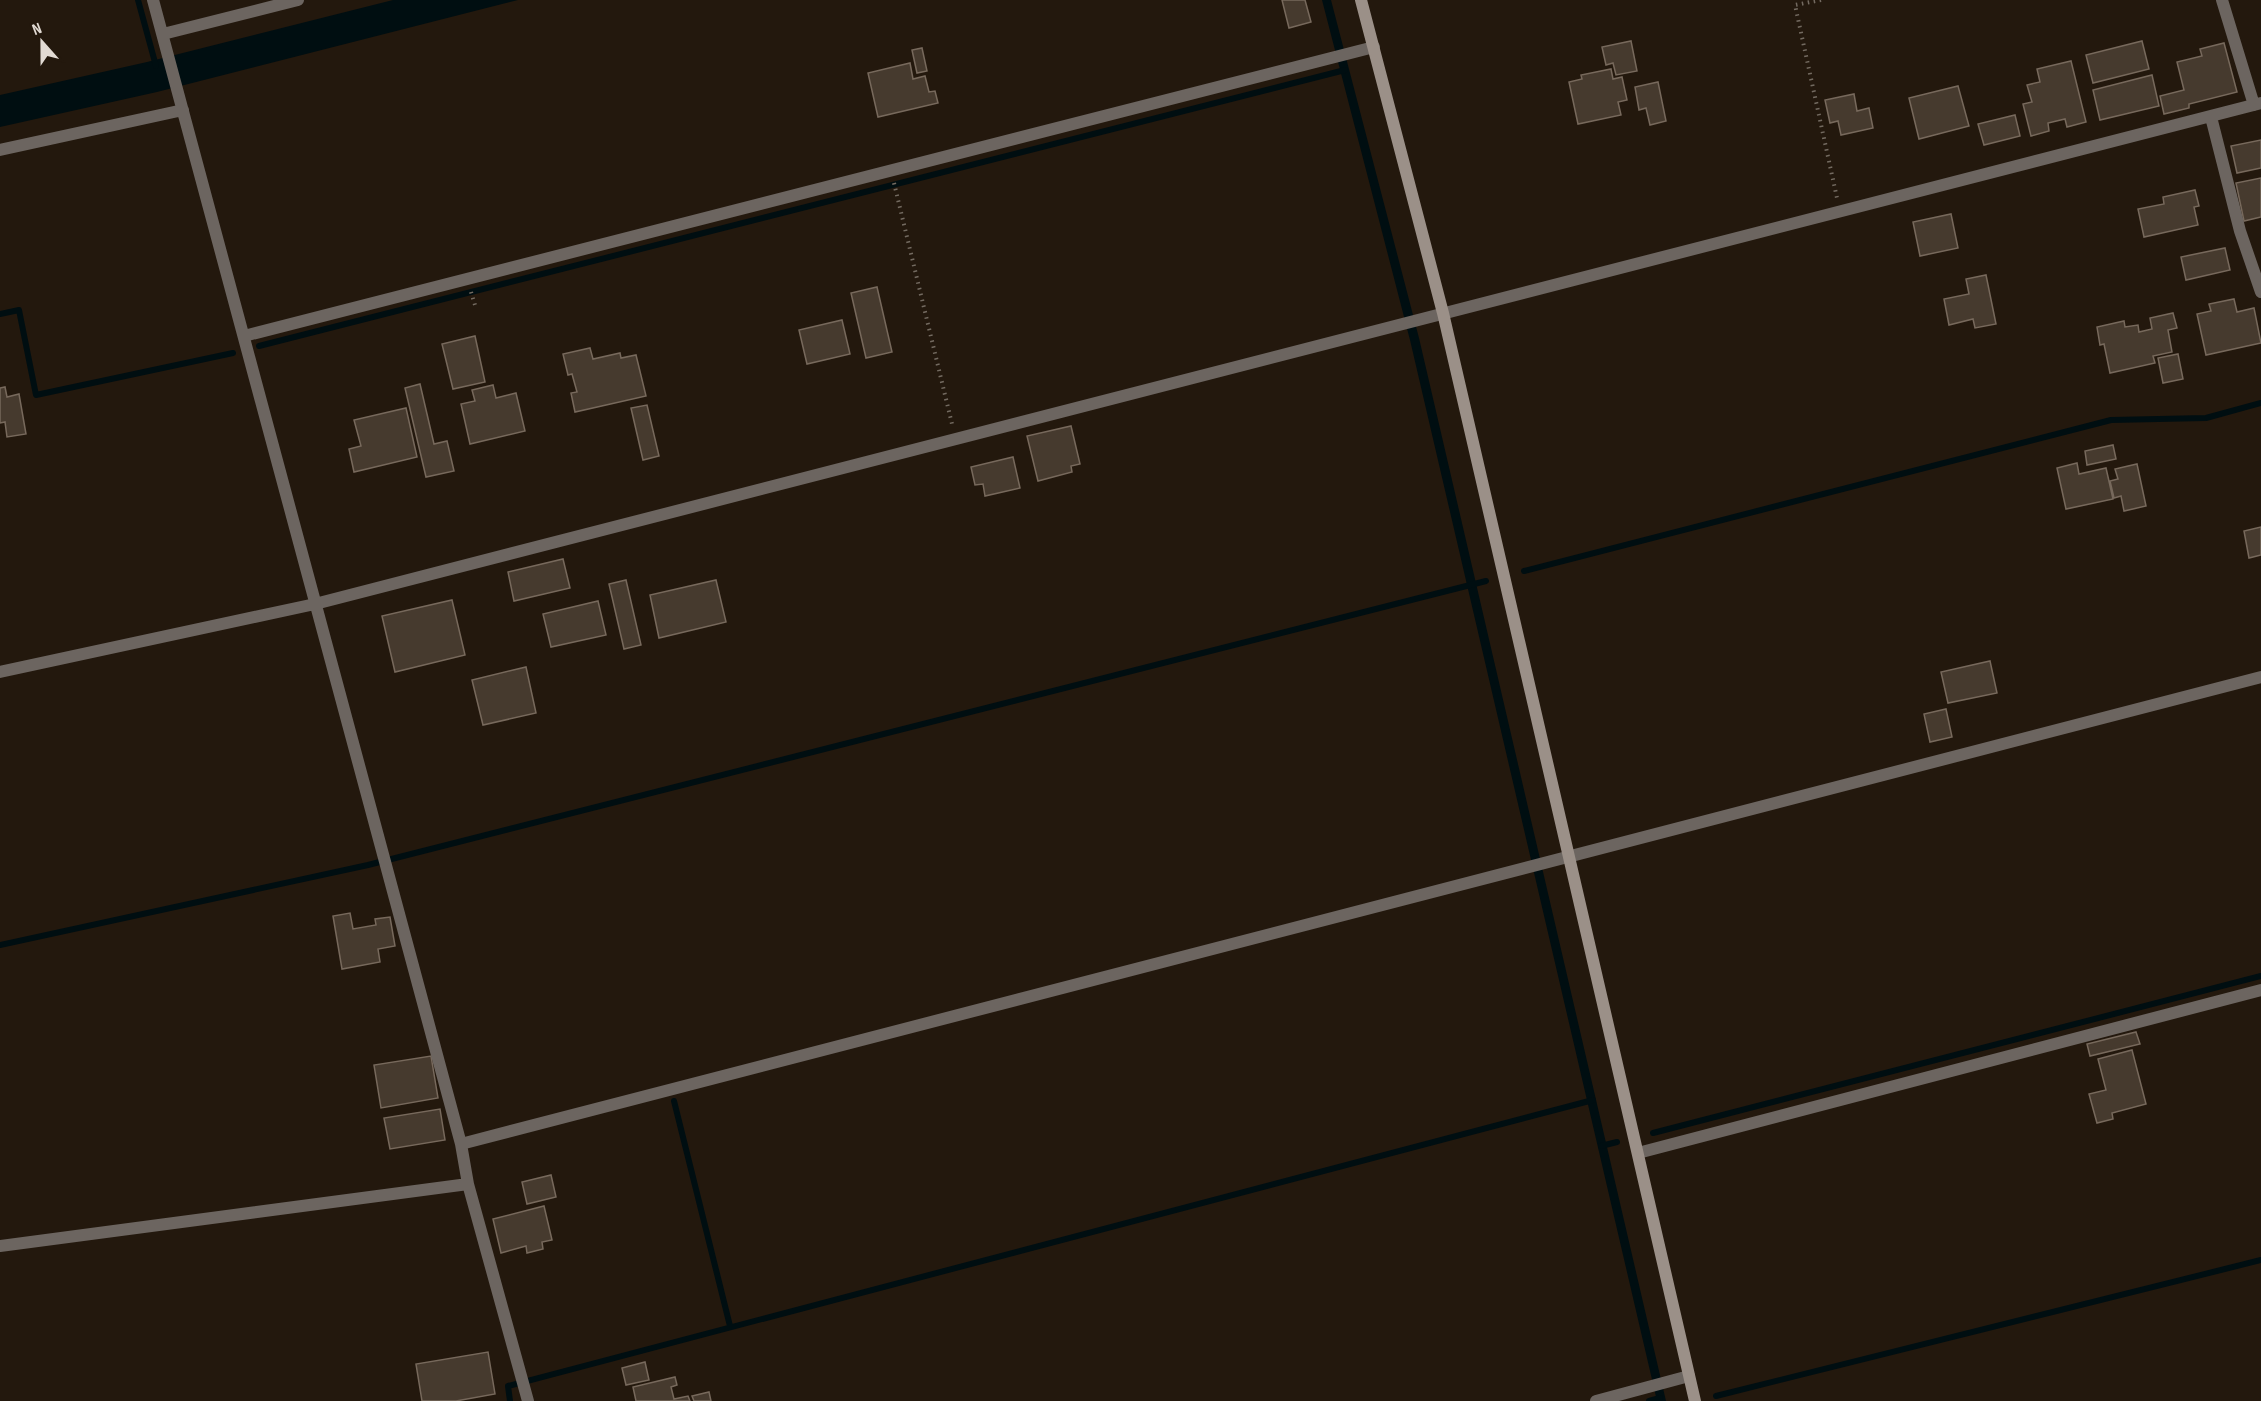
<svg xmlns="http://www.w3.org/2000/svg" width="2261" height="1401" font-family="'Sofia Sans Condensed',sans-serif">
  <rect width="100%" height="100%" fill="#23180d"/>
  <path fill="#000e11" d="M393,0h125l-361,92 -157,35v-32l147,-33z
    M1322,0h9l88,338 247,1063h-9l-247,-1061z"/>
  <g fill="none" stroke-linecap="round" stroke-linejoin="round">
    <path stroke="#000e11" stroke-width="6" d="M138,0l18,66
      M0,314l19,-4 17,85 197,-42
      M259,346l1086,-276
      M1524,571l587,-151 95,-2 55,-15
      M0,945l368,-80 1118,-284
      M674,1101l56,225
      M1653,1133l608,-157
      M1601,1146l16,-4
      M1716,1396l545,-136
      M510,1401l-2,-15 1085,-286
      M1649,1401l11,-3"/>
  </g>
  <path fill="#463a2e" stroke="#77695c" stroke-width="1.5" d="M1282,0h23l6,22 -22,6z
    M1631,41l6,30 -21,4 -3,-12 -7,2 -4,-18z
    M2142,41l7,28 -56,14 -7,-28z
    M2224,43l13,49 -48,12v4l-25,6 -4,-18 24,-6 -7,-28 25,-6 -2,-7z
    M922,48l5,23 -10,2 -5,-23z
    M2071,61l15,61 -19,5 -2,-8 -17,4 1,8 -18,5 -8,-32 9,-2 -5,-17 13,-3 -3,-13z
    M910,63l3,16 12,-3 4,16 6,-1 3,12 -60,14 -10,-44z
    M1611,69l2,10 9,-2 5,23 -9,2 3,13 -43,9 -9,-42 13,-3 -1,-4z
    M2152,75l7,31 -59,14 -7,-30z
    M1658,82l8,39 -16,4 -4,-17 -7,2 -4,-23z
    M1958,86l11,40 -50,13 -10,-41z
    M1854,94l3,17 12,-3 4,20 -32,7 -3,-14 -8,2 -5,-23z
    M2015,115l5,21 -36,9 -6,-21z
    M2261,140v28l-24,5 -6,-27z
    M2261,178v39l-17,4 -8,-38z
    M2195,190l4,16 -5,1 4,18 -54,12 -6,-28 26,-5 -1,-7z
    M1951,214l7,34 -38,8 -7,-34z
    M2225,248l5,22 -44,10 -5,-23z
    M1986,275l10,49 -21,4 -2,-9 -24,6 -5,-26 25,-5 -3,-15z
    M877,287l15,65 -26,6 -15,-65z
    M2234,299l3,13 17,-4 7,35 -55,12 -9,-41 14,-3 -2,-7z
    M2173,313l4,15 -9,2 4,22 -19,4 2,7 -45,10 -6,-29 -4,1 -3,-18 27,-6 1,6 13,-2 1,7 13,-3 -2,-11z
    M842,320l8,34 -43,10 -8,-34z
    M475,336l10,46 -32,7 -11,-45z
    M590,348l3,11 27,-6 1,5 15,-3 10,41 -71,16 -4,-19 6,-1 -5,-18 -4,1 -5,-21z
    M2178,354l5,25 -20,4 -5,-25z
    M420,384l14,60 13,-3 7,30 -28,6 -21,-89z
    M493,385l3,13 20,-5 9,38 -55,13 -9,-40 14,-3 -3,-11z
    M5,387l2,10 12,-3 7,40 -19,3 -2,-15 -5,1v-35z
    M647,405l12,51 -16,4 -12,-52z
    M406,408l11,49 -63,15 -5,-23 12,-3 -7,-26z
    M1071,426l9,38 -9,2 1,6 -34,9 -11,-45z
    M2113,445l3,14 -29,6 -2,-14z
    M1013,457l7,31 -35,8 -2,-12 -8,1 -4,-18z
    M2077,463l2,11 27,-6 7,31 -47,10 -9,-41z
    M2137,464l9,42 -22,5 -3,-15 -7,2 -4,-17 8,-2 -3,-10z
    M2261,527v28l-12,3 -5,-27z
    M563,559l7,29 -56,13 -6,-29z
    M626,580l15,65 -17,4 -15,-65z
    M716,580l10,42 -67,16 -9,-43z
    M452,600l13,55 -70,17 -13,-56z
    M598,601l8,34 -55,12 -8,-33z
    M1990,661l7,32 -49,10 -7,-31z
    M526,667l10,46 -53,12 -11,-45z
    M1946,709l6,28 -22,5 -6,-28z
    M350,913l3,16 23,-4 -1,-6 15,-2 5,29 -17,3 2,13 -38,7 -9,-53z
    M2136,1032l4,12 -50,12 -3,-12z
    M2132,1050l14,54 -34,9 1,6 -16,4 -8,-29 17,-4 -8,-31z
    M431,1056l7,42 -57,10 -7,-43z
    M440,1109l5,31 -55,9 -6,-31z
    M551,1175l5,22 -29,7 -5,-22z
    M544,1206l8,34 -10,2 1,7 -16,4 -1,-7 -25,7 -8,-34z
    M488,1352l7,42 -39,7h-34l-6,-37z
    M645,1362l4,18 -23,5 -4,-17z
    M675,1377l2,8 -6,2 3,12 14,-3 2,5h-54l-3,-14z
    M709,1392l2,9h-17l-2,-5z"/>
  <g fill="none" stroke-linecap="round" stroke-linejoin="round">
    <path stroke="#736a60" stroke-width="4" stroke-dasharray="1.5 4.5" stroke-linecap="butt" d="M1821,0l-26,5 42,193
      M894,183l58,241
      M471,292l4,13"/>
    <path stroke="#6c6560" stroke-width="12" d="M153,0l308,1144 7,40 60,217
      M2222,0l32,105
      M163,34l135,-34
      M2211,117l29,114 21,61
      M0,150l183,-40
      M244,336l1130,-289
      M0,672l315,-68 1946,-501
      M461,1144l1800,-467
      M1638,1153l623,-163
      M0,1246l468,-62
      M1596,1401l93,-25"/>
    <path stroke="#9b9088" stroke-width="12" d="M1361,0l82,313 252,1088"/>
  </g>
  <g transform="translate(42 42) rotate(339)" stroke="#23180d" stroke-width="4.5" paint-order="stroke">
  <path d="M0-4.5L10 22L0 15L-10 22Z" fill="#e2dbd4"/>
  <text y="-9" font-size="16" font-weight="bold" text-anchor="middle" fill="#e2dbd4">N</text>
  </g>
</svg>
